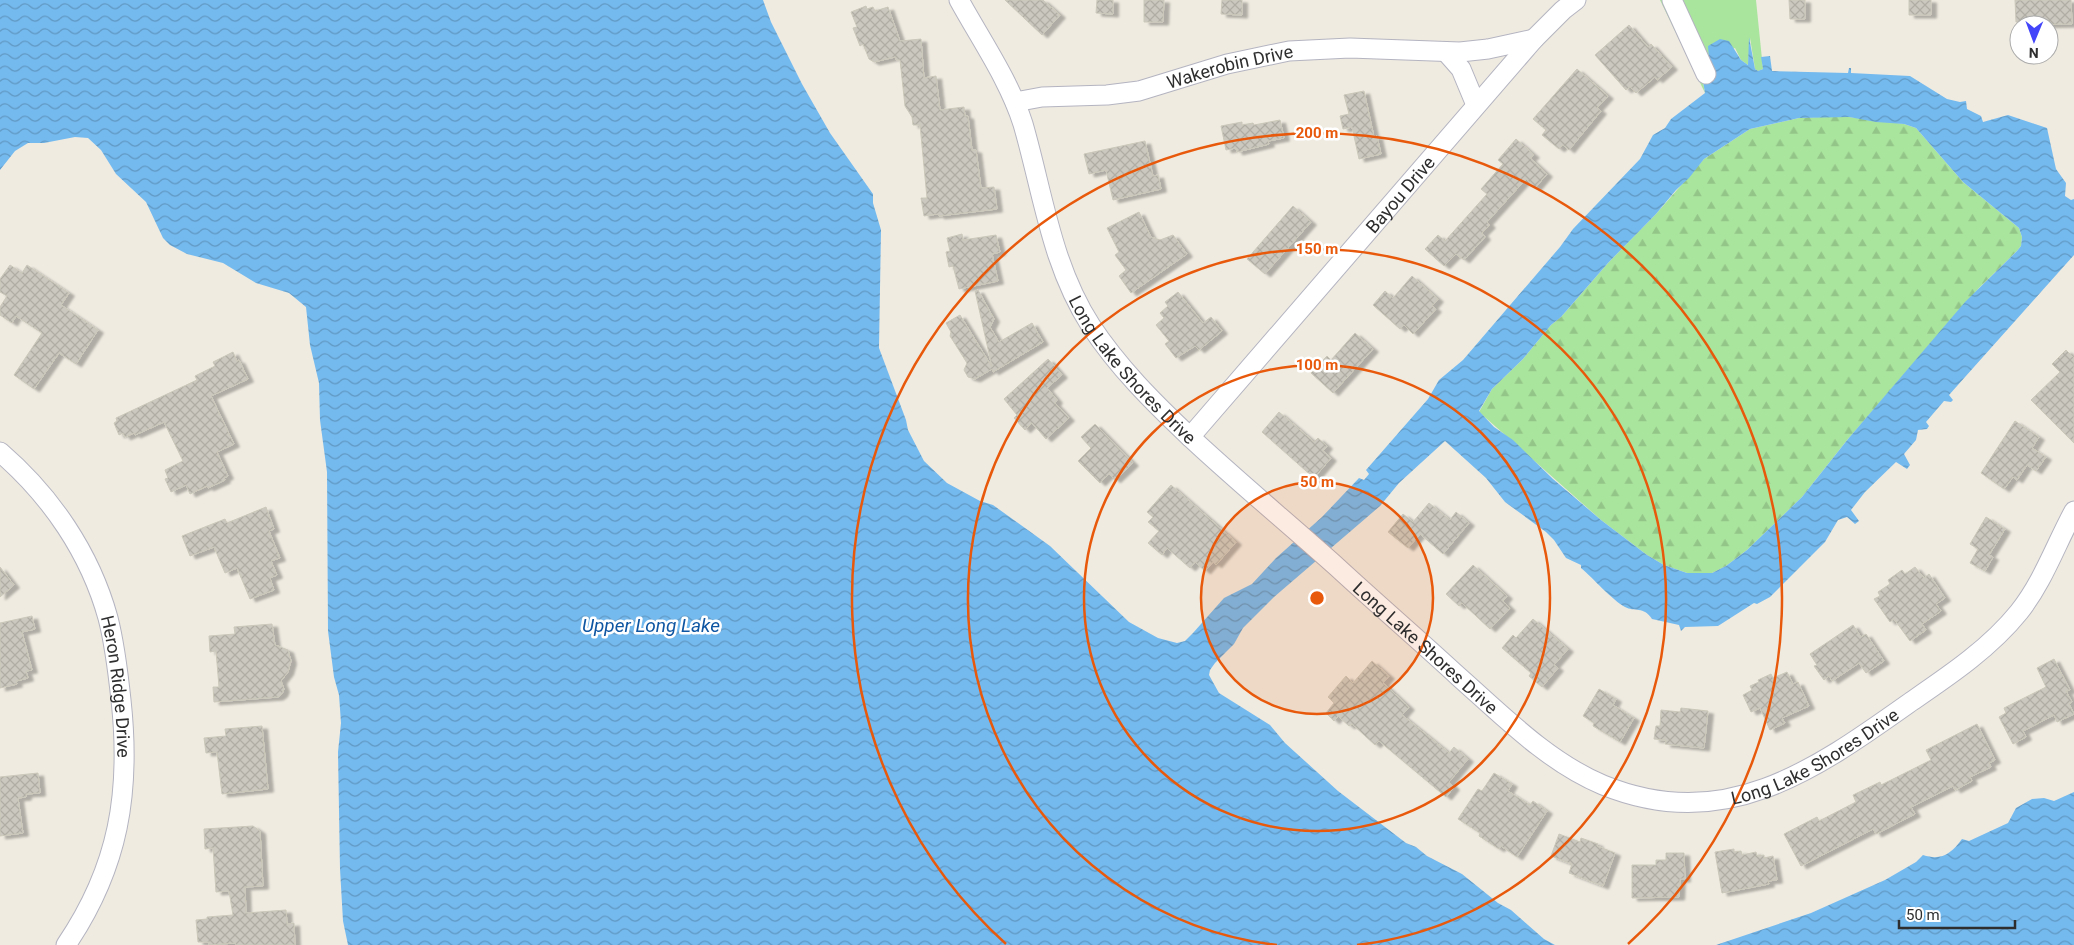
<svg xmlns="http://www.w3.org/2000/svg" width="2074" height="945" font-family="Roboto,sans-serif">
  <defs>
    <pattern id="forest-firs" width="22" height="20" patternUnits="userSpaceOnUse" patternTransform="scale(1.25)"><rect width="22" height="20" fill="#aae59e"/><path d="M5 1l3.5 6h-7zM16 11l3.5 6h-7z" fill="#93c588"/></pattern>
    <pattern id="water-waves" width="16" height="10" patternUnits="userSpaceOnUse" patternTransform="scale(1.25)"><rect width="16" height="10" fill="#75baef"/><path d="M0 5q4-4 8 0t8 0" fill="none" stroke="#6098c2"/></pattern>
    <pattern id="building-cross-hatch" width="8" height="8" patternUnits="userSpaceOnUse" patternTransform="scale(1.25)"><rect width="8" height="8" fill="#cbc9bf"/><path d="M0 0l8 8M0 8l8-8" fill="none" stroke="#afada4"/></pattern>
    <filter id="shadow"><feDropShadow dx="5.5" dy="3" stdDeviation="1" flood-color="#0004"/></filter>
  </defs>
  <rect width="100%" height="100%" fill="#efebe1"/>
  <path fill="url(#forest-firs)" d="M1841,116l63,8 12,4 47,54 56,46 3,9 -1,9 -4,5 -38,37 -131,151 -46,58 -55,53 -21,16 -14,7h-25l-23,-8 -17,-10 -46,-35 -122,-108 13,-23 31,-30 28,-34 10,-8 47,-54 48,-49 48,-55 46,-30 49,-11z"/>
  <path fill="#aae59e" d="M1660,0h96l7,69 -5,2 -3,-2 -5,-31 -2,27 -7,-5 -6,-12 -26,11 -7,17 3,17z"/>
  <path fill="url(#water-waves)" fill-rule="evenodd" d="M0,0h763l8,22 31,62 28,49 43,61v9l8,27 -2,118 27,72 2,10 16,31 23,22 33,18 13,4 57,41 79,76 29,16 19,5 8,-2 8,-8 31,-35 28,-14 24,-26 46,-41 37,-39 5,2 5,-6 -3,-4 62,-71 11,-19 24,-20 97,-113 13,-18 67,-70 13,-24 12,-7 6,-9 34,-26 -3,-17 7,-17 -1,-13 12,-7 9,2 12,19 7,5 1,-28 6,32 3,2 5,-2 -2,-12 9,-1 2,15 76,2 1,-5h2v5l59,3 37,23 13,3 6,-1 1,8 14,7 2,6 25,-7 39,13 9,41 10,14 -1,13 6,4 3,-1v56l-125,140 4,5 -2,2 -7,-1 -18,21 3,4 -2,3 -9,1 -2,10 -12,14 6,11 -3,4 -11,-7 -31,30 -14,18 8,11 -4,3 -8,-7 -9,3 -13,22 -55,55 -13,7 -3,-1 -36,23 -33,1 -4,4 -2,-6 -27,-6c-8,-13 -18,-7 -27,-12 -13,-7 -32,-29 -44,-39v-3l-15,-7 -12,-18 -8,-8 -41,-30 -19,-24 -41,-37 -46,42 -19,23 -106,91 -31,31 -9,16 -19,19 -5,7 -1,5 10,18 51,32 15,18 53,48 68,52 10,4 11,9 35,18 36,29 13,7 33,29 11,6h-1207l-5,-24 -3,-52 -2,-117 3,-29 -2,-28 -5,-18 -6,-46 -1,-159 -7,-52 -1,-37 -9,-38 -4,-38 -17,-14 -33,-10 -33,-20 -36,-9 -17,-9 -7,-7 -17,-36 -30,-28 -15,-24 -13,-12 -13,-1 -31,6h-16l-13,8 -15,19zM1849,117l27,5 28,2 12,4 47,54 56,46 3,9 -1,9 -4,5 -52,51 -117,137 -46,58 -55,53 -21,16 -14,7h-25l-23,-8 -17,-10 -46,-35 -48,-41 -40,-39 -19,-13 -15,-16 13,-22 31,-30 28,-34 10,-8 47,-54 48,-49 20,-24 13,-12 15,-19 46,-30 49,-11z
    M2074,792v153h-358l95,-32 74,-33 31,-18 7,-7c18,6 28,-1 39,-16l7,2 39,-18 8,-15 16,-9 12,-1 10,3z"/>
  <path fill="url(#building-cross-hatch)" stroke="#cbc8ba" filter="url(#shadow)" d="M1005,0h38l17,15 -18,20z
    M1097,0h16v14l-17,-1z
    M1144,0h20l-1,22h-19z
    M1222,0h20v15l-21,-1z
    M1789,0h16v19h-15z
    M1909,0h22v15h-22z
    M2015,0h56l1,24 -52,1 -1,-3h-3z
    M866,6l1,3 6,-2 2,4 13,-4 12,34 21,-2 3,39 12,-2 4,34 24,-3 1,9h3l4,34h4l5,38 13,-1 3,22 -58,7 -1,-2 -14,2 -3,-18h6l-7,-73h-7l-1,-8 -7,-11 -5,-46h-4l-1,-3 -21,5 -5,-3 -6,-15 -3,2 -7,-18 4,-1 -6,-15z
    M1629,25l19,22 3,-3 21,23 -15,13 -2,-3 -19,16 -6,-6 -4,3 -31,-35z
    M1577,69l31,27 -11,12 4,3 -32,39 -6,-5 -4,4 -17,-14 4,-5 -13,-11z
    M1364,91l10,46 3,-1 4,18 -22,5 -7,-32 -9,2 -3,-13 9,-2 -5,-19z
    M1280,120l4,18 -16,3 1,3 -32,8 -1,-4 -10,2 -5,-24 21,-4v3l11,-2 1,2z
    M1516,139l18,16 -4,3 17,16 -12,14 -9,-9 -39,43 3,3 -8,8 3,4 -21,23 -8,-6 -12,12 -19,-17 13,-14 7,6 42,-47 -6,-5 22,-25 -5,-4z
    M1145,141l8,35 5,-1 3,14 -48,11 -7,-30 -17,4 -5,-20z
    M1293,206l18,16 -46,52 -18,-15z
    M1139,212l12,25 9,3 13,-5 14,19 -56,39 -12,-17 7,-6 -11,-15 4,-3 -12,-24z
    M962,234l1,6 33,-5 4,17 -8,2 6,27 -39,8 -6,-23 -4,1 -3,-15 4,-1 -3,-13z
    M10,265l12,8 5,-8 42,28 -8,12 37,25 -22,34 -17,-11 -25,36 -20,-14 28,-42 -26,-17 -4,7 -12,-8v-8l7,-11 -7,-4v-13z
    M1412,276l26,23 -6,7 4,3 -23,25 -9,-9 -4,4 -27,-24 12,-14 8,7z
    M978,290l16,29 -4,8 9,15 33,-19 11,19 -50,30 -1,-3 -17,10 -7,-2 -4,-7 3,-7 -17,-27 1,-4 -5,-9 14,-8 32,52 -17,-76z
    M1178,292l25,31 8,-6 11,14 -23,19 -4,-4 -19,12 -11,-14 4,-3 -13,-16 8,-7 -4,-5 8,-7 -3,-4z
    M1355,333l18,16 -40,44 -22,-20 16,-17 4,4z
    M2066,350l8,8v85l-43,-43 29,-28 -8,-8z
    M233,352l4,9 2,-1 9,19 -37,17 23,48 -17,8 11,24 -4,2 1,2 -17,8 -1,-2 -17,8 -4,-9 -15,7 -6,-13 3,-1 -3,-8 18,-9 -19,-39 -29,13 -1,-2 -9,4 -2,-4 -4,2 -5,-12 3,-2 -1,-3 81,-38 -2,-4 20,-10 -2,-4z
    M1048,359l14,16 -15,13 10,12 -2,3 14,15 -23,21 -14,-16 -7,7 -11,-12 3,-3 -13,-16z
    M1279,412l35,30 4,-4 9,8 -4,5 8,7 -17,20 -52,-46z
    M2015,421l24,16 -7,11 14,9 -10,14 -9,-6 -10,15 -4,-3 -9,12 -23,-16z
    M1095,424l38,39 -18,17 -6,-6 -9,9 -22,-22 13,-13 -10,-11z
    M1171,485l65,57 -20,23 -3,-3 -8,9 -10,-9 -5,6 -23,-20 -5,7 -14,-12 11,-12 -11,-9 5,-5 -6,-5z
    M1429,503l21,17 6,-8 13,11 -26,31 -23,-20 -12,14 -20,-16 15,-18 10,8z
    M266,507l8,22 -5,2 11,27 -9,3 6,14 -7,3 4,12 -24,9 -13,-31 -12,5 -11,-26 -24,9 -8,-20 43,-17 2,4z
    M1986,517l19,12 -16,26 4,2 -8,14 -15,-8 8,-14 -8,-5z
    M1473,565l34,31 -4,5 7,7 -20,21 -28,-26 -3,3 -13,-12z
    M0,567l14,18 -14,12z
    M1915,567l9,11 5,-4 16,24 -9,6 5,7 -19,13 4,6 -16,11 -16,-22 -4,3 -16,-23 6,-3 -2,-4 12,-8 -2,-4 14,-10 3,4z
    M32,616l3,13 -13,3 10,38 -6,1 2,7 -12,3 1,3 -17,4v-65z
    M1533,619l35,30 -14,16 4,3 -16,19 -13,-11 2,-3 -29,-25 11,-13 3,3z
    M272,624l3,21 13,5 3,11 -3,11 -7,9 3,8 -2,5 -4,3 -64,5 -1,-15h6l-3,-36 -6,1 -1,-16 26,-2 -1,-7z
    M1853,625l8,12 5,-3 18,27 -18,12 -7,-10 -27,18 -3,-5 -5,4 -10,-14 3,-1 -7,-11z
    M2054,659l16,31 -4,1 6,11 -3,2 5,10 -17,8 -3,-7 -31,16 3,6 -13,7 -14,-27 7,-4 -2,-5 42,-21 -9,-19z
    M1372,661l17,15 -6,7 26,24 -7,8 47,38 5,-6 14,12 -19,23 5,5 -8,10 -67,-56 -4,4 -23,-21 -3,2 -11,-10 -4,5 -8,-8 8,-10 -6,-6 18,-21 7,7z
    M1787,672l6,12 5,-2 11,24 -27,12 3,5 -15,7 -10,-22 -9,4 -8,-17 9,-5 -2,-4 9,-4 -1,-2 13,-6 2,4z
    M1599,689l17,10 -3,6 21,13 -14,24 -27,-16 1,-3 -11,-7z
    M1681,708l27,3 -4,37 -39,-4 1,-4 -12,-1 2,-13h4l1,-16 19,2z
    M1977,724l18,36 -6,3 2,4 -21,10 2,4 -17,9 -2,-4 -42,21 4,7 -39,20 -3,-5 -72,37 -17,-32 33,-17 2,4 37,-19 -3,-7 27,-13 1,3 50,-25 -5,-10z
    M262,726l6,63 -46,5 -5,-42 -11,1 -2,-15 22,-2 -1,-7z
    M38,773l2,20 -14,1v3l-8,1 5,35 -23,3v-59z
    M1494,773l18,11 -4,7 22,14 3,-4 14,10 -30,46 -16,-11 -2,3 -20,-13 1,-3 -22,-14 20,-30 4,2z
    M253,826l7,5 3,55 -18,1 1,26 40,-3 1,14 7,-1 1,22h-59l-1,-2 -26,2v-3h-11l-2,-22 11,-1v-2l26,-2 -4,-24 -13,1 -3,-44 -8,1 -1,-20z
    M1559,834l21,8 1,-4 17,6 -1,2 18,7 -12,33 -34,-13 3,-9 -21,-8z
    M1734,849v3l7,-1 1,4 14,-3 1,4 7,-1v3l9,-2 4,24 -9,1 1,3 -47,9 -7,-41z
    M1666,853h18l1,26h-5l-1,18 -47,1v-33h24v-5h10z"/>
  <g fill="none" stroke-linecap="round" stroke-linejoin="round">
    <defs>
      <g id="minor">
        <path id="s1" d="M959,0c22,40 50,80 64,124 20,69 28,140 68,202 27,41 62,76 98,110 48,45 99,87 148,131 40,37 82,73 122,110 44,39 89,85 144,108 123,50 213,-16 309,-84 38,-26 78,-53 107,-89 24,-30 37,-68 55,-101"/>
        <path d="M1672,0l34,74"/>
        <path d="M1446,52l15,17 15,36"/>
        <path id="s2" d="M1015,102l27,-5 65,-2 32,-4 88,-27 62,-13 61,-3 110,4 28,-3 46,-10"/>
        <path id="s3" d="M1190,437l344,-398 29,-29 13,-10"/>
        <path id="s4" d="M0,452c51,44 90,101 108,166 7,27 10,54 13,82 10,92 -2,167 -55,245"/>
      </g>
    </defs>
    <use href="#minor" stroke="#b4b4c1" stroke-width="21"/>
    <use href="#minor" stroke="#fff" stroke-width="19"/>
  </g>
  <circle cx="1317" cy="598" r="116" fill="#e8590c" fill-opacity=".12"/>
  <g fill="none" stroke="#e8590c" stroke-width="2.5">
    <circle cx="1317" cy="598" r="116"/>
    <circle cx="1317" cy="598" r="233"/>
    <path d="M1277 945A349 349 0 1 1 1357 945"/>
    <path d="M1006 944A465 465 0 1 1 1628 944"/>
  </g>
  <g text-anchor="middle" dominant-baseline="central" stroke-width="5" stroke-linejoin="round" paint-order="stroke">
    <g font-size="18" fill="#2e2e2e" stroke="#fff">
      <text stroke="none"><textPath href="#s2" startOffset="219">Wakerobin Drive</textPath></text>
      <text stroke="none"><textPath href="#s3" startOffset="321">Bayou Drive</textPath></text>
      <text stroke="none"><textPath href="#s1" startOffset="414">Long Lake Shores Drive</textPath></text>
      <text stroke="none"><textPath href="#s1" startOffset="819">Long Lake Shores Drive</textPath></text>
      <text stroke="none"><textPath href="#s4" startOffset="270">Heron Ridge Drive</textPath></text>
      <text stroke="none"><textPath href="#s1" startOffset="1269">Long Lake Shores Drive</textPath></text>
    </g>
    <g font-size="19" font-style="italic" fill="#0e55a2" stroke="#fff">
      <text x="651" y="625">Upper Long Lake</text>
    </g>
  </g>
  <circle cx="1317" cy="598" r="8" fill="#e8590c" stroke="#fff" stroke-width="2.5"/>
  <g font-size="15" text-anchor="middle" font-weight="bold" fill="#e8590c" stroke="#fff" stroke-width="5" stroke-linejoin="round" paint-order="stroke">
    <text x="1317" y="138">200 m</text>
    <text x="1317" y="254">150 m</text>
    <text x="1317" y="370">100 m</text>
    <text x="1317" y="487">50 m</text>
  </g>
  <g transform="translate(2034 40) rotate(181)"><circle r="24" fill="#ffffff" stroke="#ababab"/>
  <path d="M0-4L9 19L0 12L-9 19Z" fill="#4245fa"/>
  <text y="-8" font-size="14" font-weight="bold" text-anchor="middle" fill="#2e2e2e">N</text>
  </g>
  <path d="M1899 920v8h116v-8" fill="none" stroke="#2e2e2e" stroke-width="2.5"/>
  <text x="1906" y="920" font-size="15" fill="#2e2e2e" stroke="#ffffff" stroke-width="4" paint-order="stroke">50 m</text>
</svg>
